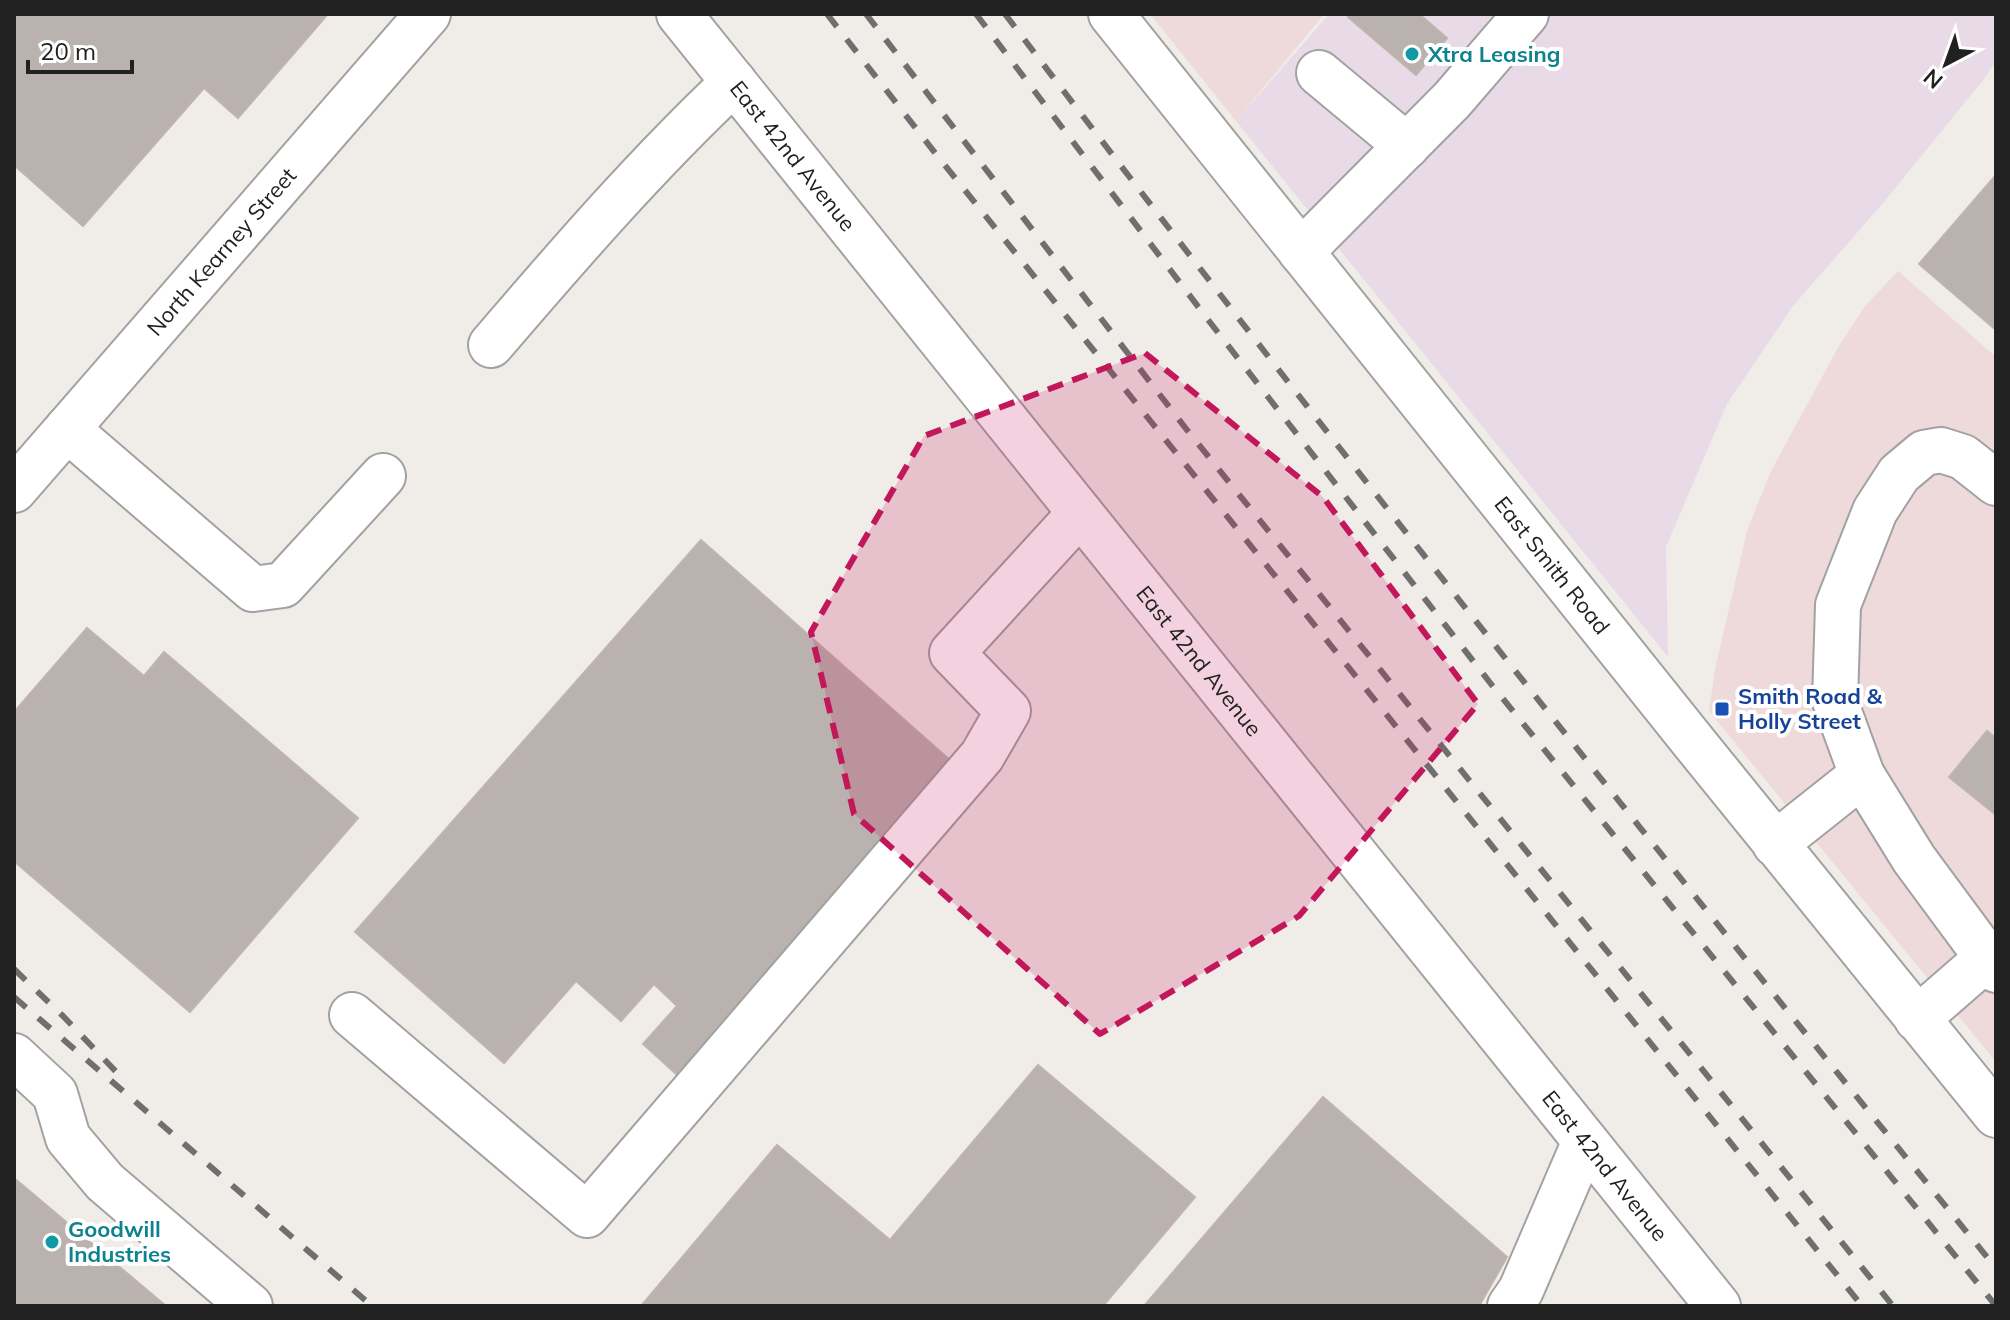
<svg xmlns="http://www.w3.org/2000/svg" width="2010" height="1320" font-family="Mulish,sans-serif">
  <rect width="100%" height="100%" fill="#f0ede9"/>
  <path fill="#eedadb" d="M1150,14h174l-88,107z
    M1898,271l98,86v705l-287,-351 6,-42 32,-138 24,-60 69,-127 25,-38z"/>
  <path fill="#e8dbe7" d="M1329,14h667v47l-12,18 -100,123 -91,104 -66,98 -61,143 2,110 -432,-536z"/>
  <path fill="#b9b2ae" stroke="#c0b4ac" stroke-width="2" d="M14,14h314l-90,104 -34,-30 -121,138 -69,-61z
    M1350,14h69l28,24 -31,37 -68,-58z
    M1995,176l1,1v153l-77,-66z
    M701,540l259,229 -276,312 -41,-37 34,-38 -23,-22 -33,37 -45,-40 -72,82 -149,-131z
    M87,628l57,48 20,-24 194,166 -168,194 -176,-151v-149z
    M1987,731l9,7v77l-47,-38z
    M1038,1065l157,132 -92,109h-462l136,-161 113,95z
    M1323,1097l184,160 -28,49h-335z
    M14,1178l152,128h-152z"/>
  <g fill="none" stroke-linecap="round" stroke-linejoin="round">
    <defs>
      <g id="minor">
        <path id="s1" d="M679,14l1039,1292"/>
        <path id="s2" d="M1111,14l585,731 300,370"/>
        <path d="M1319,73l88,73"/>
        <path d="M1301,252l151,-152 74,-86"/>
        <path d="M491,345c78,-91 156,-181 243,-263"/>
        <path d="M67,429l186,160 30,-4 100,-109"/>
        <path d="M1996,483l-33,-26 -22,-7 -17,3 -25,21 -24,37 -37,94 -3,96 27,74 52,84 82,111"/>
        <path id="s3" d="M14,490l414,-476"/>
        <path d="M1775,844l87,-69"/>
        <path d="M352,1015l235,200 395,-459 26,-45 -56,-58 128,-140"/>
        <path d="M1917,1019l69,-60"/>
        <path d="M14,1056l41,38 13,44 37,44 145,124"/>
        <path d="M1510,1306l11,-16 64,-149"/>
      </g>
    </defs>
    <use href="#minor" stroke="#a2a2a2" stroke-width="48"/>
    <use href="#minor" stroke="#fff" stroke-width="44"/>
    <path stroke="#6f6f6f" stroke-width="6" stroke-dasharray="16 16" stroke-linecap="butt" d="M827,14l112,144 923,1148
      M866,14l321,416 706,876
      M976,14l233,307 282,363 505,622
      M1005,14c322,424 654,841 991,1254
      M14,969l49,47 59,62
      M14,997l358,309"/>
  </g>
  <path fill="#c2185b" fill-opacity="0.2" stroke="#c2185b" stroke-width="6" stroke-dasharray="16 10" stroke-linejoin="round" d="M1145,353l178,144 155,207 -179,212 -199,118 -246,-220 -43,-182 113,-196z"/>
  <g fill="#0f9aa8" stroke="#fff" stroke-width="3">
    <circle cx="1412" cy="54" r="8"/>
    <circle cx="52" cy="1242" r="8"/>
  </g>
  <rect fill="#1a4fb4" stroke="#fff" stroke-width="3" x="1714" y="701" width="16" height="16" rx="4"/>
  <g text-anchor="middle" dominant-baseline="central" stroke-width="8" stroke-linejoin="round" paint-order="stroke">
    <g font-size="22" font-weight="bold" fill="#0d838f" stroke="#fff" text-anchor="start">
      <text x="1428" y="54">Xtra Leasing</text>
      <text x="68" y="1229">Goodwill<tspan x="68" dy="25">Industries</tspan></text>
    </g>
    <g font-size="22" fill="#212121" stroke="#fff">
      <text stroke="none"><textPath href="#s1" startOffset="182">East 42nd Avenue</textPath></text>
      <text stroke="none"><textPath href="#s3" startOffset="316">North Kearney Street</textPath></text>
      <text stroke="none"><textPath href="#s2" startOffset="706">East Smith Road</textPath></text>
      <text stroke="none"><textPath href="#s1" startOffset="830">East 42nd Avenue</textPath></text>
      <text stroke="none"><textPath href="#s1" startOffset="1478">East 42nd Avenue</textPath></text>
    </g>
    <g font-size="22" font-weight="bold" fill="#164399" stroke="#fff" text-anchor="start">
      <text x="1738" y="696">Smith Road &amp;<tspan x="1738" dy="25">Holly Street</tspan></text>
    </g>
  </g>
  <rect width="2010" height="1320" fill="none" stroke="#212121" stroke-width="32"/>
  <g transform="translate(1946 64) rotate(221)" stroke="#ffffff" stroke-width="6" paint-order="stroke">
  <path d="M0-6L14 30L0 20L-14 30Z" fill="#212121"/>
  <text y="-12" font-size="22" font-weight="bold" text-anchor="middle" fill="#212121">N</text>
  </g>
  <path d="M28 60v12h104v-12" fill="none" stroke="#212121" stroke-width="4"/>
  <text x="40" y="60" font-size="24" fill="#212121" stroke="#ffffff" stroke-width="6" paint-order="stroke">20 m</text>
</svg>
